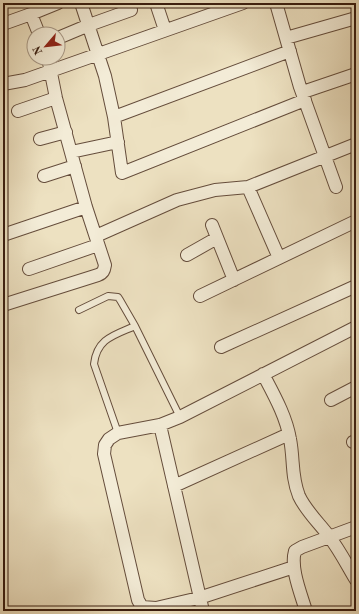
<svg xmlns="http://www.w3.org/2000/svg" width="359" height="614" font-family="'Old Standard TT',serif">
  <rect width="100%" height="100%" fill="#ede1c1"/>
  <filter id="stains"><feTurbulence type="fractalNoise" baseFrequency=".005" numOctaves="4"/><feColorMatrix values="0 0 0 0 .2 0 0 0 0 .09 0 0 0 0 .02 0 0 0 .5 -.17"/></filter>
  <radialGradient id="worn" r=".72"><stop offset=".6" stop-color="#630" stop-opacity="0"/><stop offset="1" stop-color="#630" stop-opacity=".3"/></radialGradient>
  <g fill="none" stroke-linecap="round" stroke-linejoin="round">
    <defs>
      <path id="service" d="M79,310l29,-14 10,1 2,3 15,26 45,91
        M118,433l-24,-69c3,-26 21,-29 41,-38"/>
      <path id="minor" d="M81,3l24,73 9,41 8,56 183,-73
        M156,3l9,27
        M276,3l24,84 36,100
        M31,14l8,20
        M3,24l28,-10 27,-11
        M58,38l31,-13 42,-15
        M286,38l70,-20
        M3,84l22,-4 218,-77
        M303,92l53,-18
        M18,111l38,-13
        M114,117l176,-66
        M40,139l26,-7
        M71,152l47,-10
        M44,176l31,-10
        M248,187l31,71
        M212,225l22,55
        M3,235l83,-28
        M96,236l81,-36 38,-10 33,-3 108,-43
        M187,255l30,-17
        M29,269l69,-24
        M200,296l156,-75
        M3,305l95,-30c5,-2 6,-4 7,-10l-19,-58 -30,-109 -8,-40
        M221,347l135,-61
        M263,374c11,21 23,42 27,65 4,20 1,37 9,57 7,15 20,27 29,39 11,14 19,30 28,45
        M331,400l25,-13
        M160,425l43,186
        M353,442l3,-1
        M174,486l115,-52
        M294,567l-95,31 -43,10 -14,-1 -4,-7 -34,-146 1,-9 4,-6 9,-6 42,-8 20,-8 176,-90
        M306,611c-5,-17 -16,-43 -11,-60l7,-4 54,-20"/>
    </defs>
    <use href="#service" stroke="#654d3c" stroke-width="8"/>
    <use href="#minor" stroke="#654d3c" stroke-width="14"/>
    <use href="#service" stroke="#f3ecd7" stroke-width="6"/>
    <use href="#minor" stroke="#f3ecd7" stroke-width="12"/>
  </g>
  <rect width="359" height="614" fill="none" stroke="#ede1c1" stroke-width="16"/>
  <rect x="4" y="4" width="351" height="606" fill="none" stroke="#381c0f" stroke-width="2"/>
  <rect x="8" y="8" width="343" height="598" fill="none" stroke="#381c0f"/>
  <g transform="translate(46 46) rotate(242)"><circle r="19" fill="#f3ecd7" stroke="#a89987"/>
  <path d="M0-3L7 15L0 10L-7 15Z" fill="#8f2418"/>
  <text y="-6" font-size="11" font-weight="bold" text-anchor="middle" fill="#381c0f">N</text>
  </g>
  <rect width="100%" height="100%" filter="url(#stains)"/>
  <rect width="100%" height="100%" fill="url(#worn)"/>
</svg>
